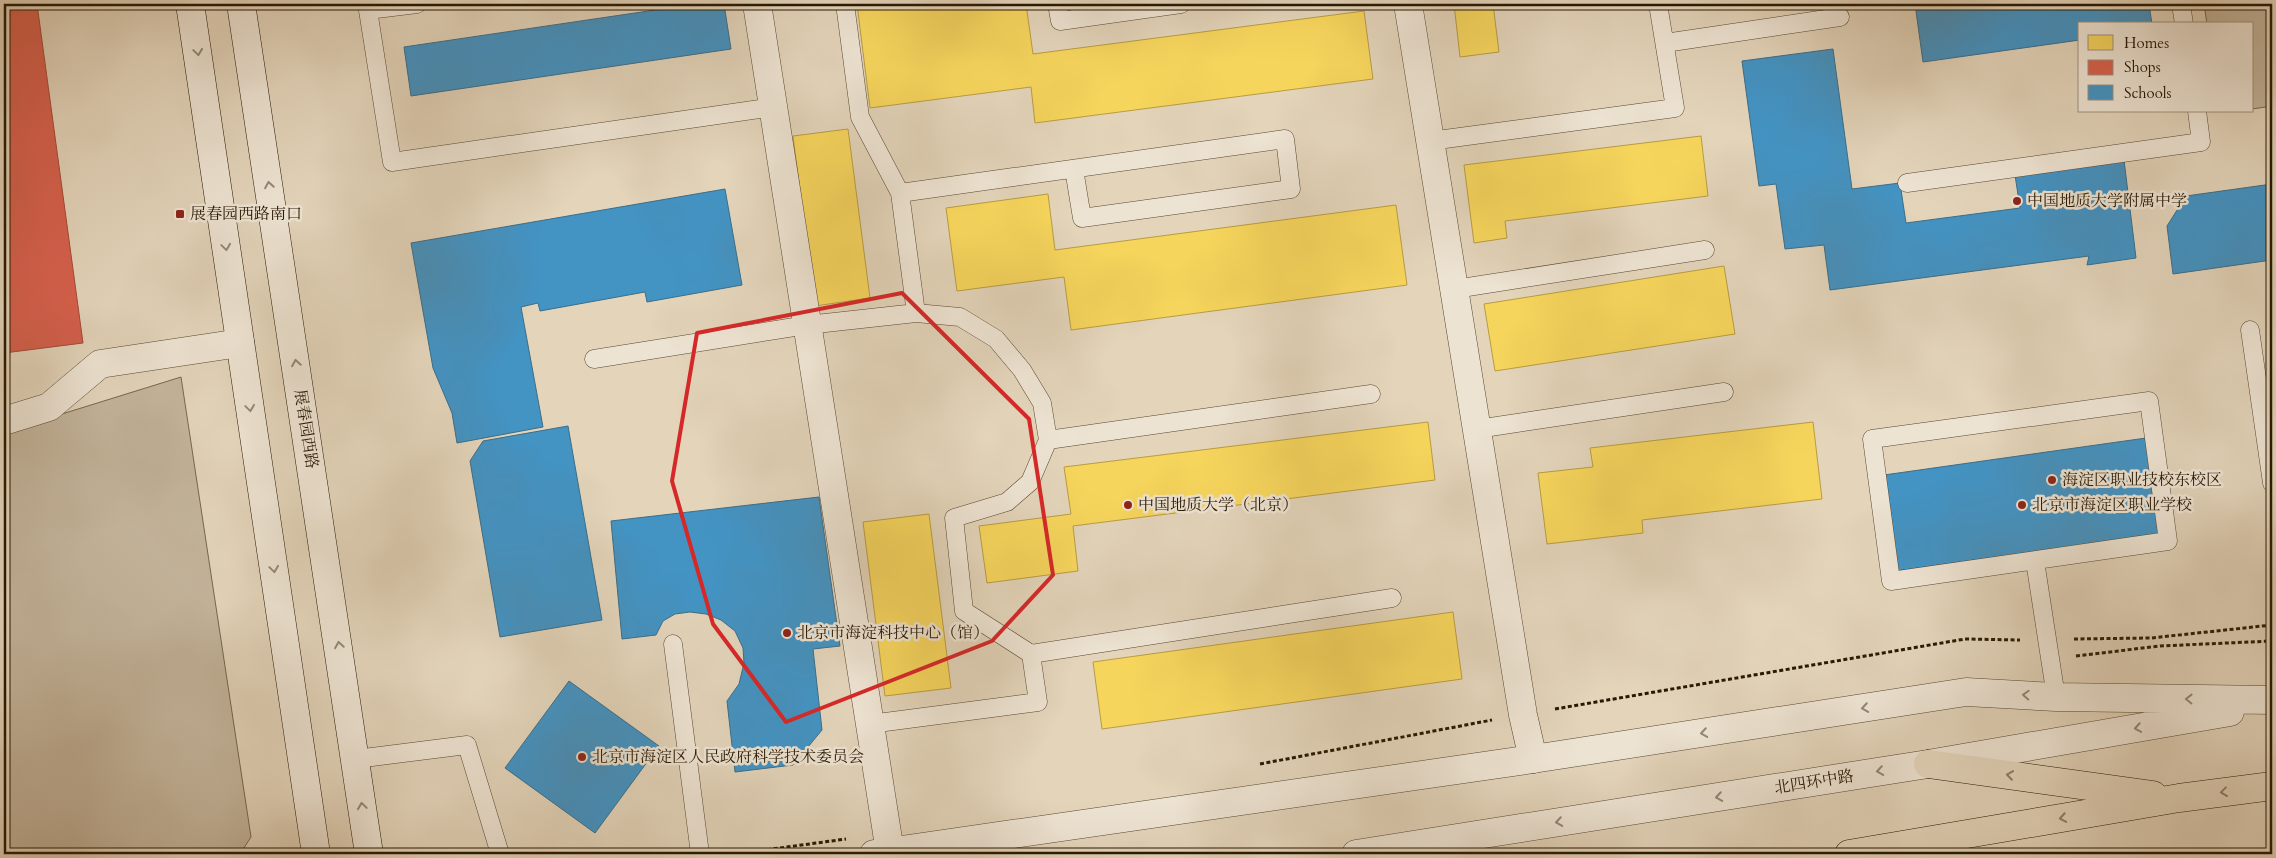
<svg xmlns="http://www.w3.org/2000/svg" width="2276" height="858" font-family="Cardo,'Noto Serif SC',serif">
  <rect width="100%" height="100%" fill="#e3d4ba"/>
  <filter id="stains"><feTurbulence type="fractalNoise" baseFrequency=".004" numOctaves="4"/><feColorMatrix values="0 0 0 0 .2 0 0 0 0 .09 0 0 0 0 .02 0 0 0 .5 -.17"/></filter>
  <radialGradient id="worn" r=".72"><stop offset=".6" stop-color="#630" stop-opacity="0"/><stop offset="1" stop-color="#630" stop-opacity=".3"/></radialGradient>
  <path fill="#c3b49b" stroke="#76664f" d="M2204,4h68v102l-20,3v-85h-45z
    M181,377l70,460 -11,17h-236v-422z"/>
  <path fill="#f6d55c" stroke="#b89c41" d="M857,4h169l7,50 331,-43 9,68 -338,44 -4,-36 -161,21z
    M1454,4h39l6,48 -39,5z
    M848,129l22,169 -55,8 -22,-170z
    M1701,136l7,60 -203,25 2,17 -33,5 -10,-78z
    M1048,194l7,56 341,-45 11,80 -336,45 -7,-53 -107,14 -11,-83z
    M1724,266l11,68 -240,37 -11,-67z
    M1428,422l7,58 -362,46 5,45 -91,12 -8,-57 92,-12 -7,-47z
    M1813,422l9,77 -180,21 1,13 -96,11 -9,-71 55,-6 -3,-19z
    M929,514l22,174 -66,8 -22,-174z
    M1453,612l9,67 -360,50 -9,-67z"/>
  <path fill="#d6604d" stroke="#a24a37" d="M4,4h33l46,339 -79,10z"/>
  <path fill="#4393c3" stroke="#3b6e89" d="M696,4h28l7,45 -320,47 -7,-49z
    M1915,4h234l3,20h-72v16l-157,22z
    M1833,49l19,140 48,-6 6,40 114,-15 -5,-33 109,-15 12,98 -49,7 2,-9 -259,34 -6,-45 -39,4 -9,-65 -17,2 -17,-125z
    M2272,184v76l-99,14 -6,-48 19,-30z
    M725,189l17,96 -95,17 -2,-10 -105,19 -2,-8 -17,4 22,120 -86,16 -5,-30 -19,-45 -22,-125z
    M568,426l34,194 -102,17 -30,-176 13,-20z
    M2146,438l13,96 -262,37 -13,-96z
    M819,497l21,149 -27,3 9,81 -29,35 -58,7 -8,-71 12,-17 5,-21 -1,-15 -8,-17 -14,-11 -15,-6 -16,-2 -15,2 -12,7 -7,14 -34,4 -11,-118z
    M569,681l90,65 -64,87 -90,-65z"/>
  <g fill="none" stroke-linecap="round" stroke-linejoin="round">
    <defs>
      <path id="service" d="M367,4l25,158 381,-55
        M845,4l15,113 40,76 16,120
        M1057,4l3,17 121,-17
        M2181,4l3,20
        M368,10l49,-6
        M1665,43l175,-26
        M1430,141l245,-33 -17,-104
        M1907,183l294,-41 -4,-31
        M900,193l385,-54 6,50 -209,29 -8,-49
        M1455,289l250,-39
        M2250,330l22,153
        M594,359l213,-34 109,-12 44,4 36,22 26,31 20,33 6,37
        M1371,394l-323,46 -18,42 -23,20 -53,16 10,93 67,43 361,-56
        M2149,401l19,140 -277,40 -19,-142z
        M1477,429l247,-37
        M2035,561l21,136
        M673,644l27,210
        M870,724l168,-22 -7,-48
        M356,759l111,-14 33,109"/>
      <path id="minor" d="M757,4l133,848
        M1408,4l115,711 10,44
        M4,421l45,-14 51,-43 140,-21"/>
      <path id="tertiary" d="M874,854l659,-95 433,-67 90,5 216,3
        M1356,854l572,-90 302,-52"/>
      <path id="secondary" d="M190,4l126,850
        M241,4l128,850"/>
      <path id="trunk" d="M1928,764l225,31
        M1849,854l330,-56 93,-12"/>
    </defs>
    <use href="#service" stroke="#574731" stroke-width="19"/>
    <use href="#minor" stroke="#574731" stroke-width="29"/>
    <use href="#tertiary" stroke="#574731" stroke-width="29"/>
    <use href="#secondary" stroke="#281803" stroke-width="29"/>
    <use href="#trunk" stroke="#281803" stroke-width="29"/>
    <path stroke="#281803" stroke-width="3" stroke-dasharray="4 2.5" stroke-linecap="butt" d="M2074,639l77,-1 121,-13
      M2076,656l84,-10 112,-5
      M1555,709l410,-70 55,1
      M1260,764l232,-44
      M735,854l111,-15"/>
    <use href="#service" stroke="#ede3d2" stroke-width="18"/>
    <use href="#minor" stroke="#ede3d2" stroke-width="28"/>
    <use href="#tertiary" stroke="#ede3d2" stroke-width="28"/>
    <use href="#secondary" stroke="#ede3d2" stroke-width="28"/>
    <use href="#trunk" stroke="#e3d4ba" stroke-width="28"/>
  </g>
  <defs><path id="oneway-chevron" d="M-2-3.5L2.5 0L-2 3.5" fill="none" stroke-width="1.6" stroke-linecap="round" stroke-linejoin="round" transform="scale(1.25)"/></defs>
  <g stroke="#948875">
    <use href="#oneway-chevron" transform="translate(198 52) rotate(82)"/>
    <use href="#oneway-chevron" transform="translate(269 185) rotate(-99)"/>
    <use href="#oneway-chevron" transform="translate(226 247) rotate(82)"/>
    <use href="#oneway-chevron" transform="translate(296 363) rotate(-99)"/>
    <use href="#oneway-chevron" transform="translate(250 408) rotate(82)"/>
    <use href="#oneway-chevron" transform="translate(274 569) rotate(82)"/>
    <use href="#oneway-chevron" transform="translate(339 645) rotate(-99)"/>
    <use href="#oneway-chevron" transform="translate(2026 695) rotate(-177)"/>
    <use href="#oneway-chevron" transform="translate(2189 699) rotate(-179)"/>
    <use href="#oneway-chevron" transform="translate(1865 708) rotate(171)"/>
    <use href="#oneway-chevron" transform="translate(2138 728) rotate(170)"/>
    <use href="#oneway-chevron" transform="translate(1704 733) rotate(171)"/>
    <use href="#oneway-chevron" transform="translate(1880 771) rotate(171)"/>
    <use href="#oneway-chevron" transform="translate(1719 797) rotate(171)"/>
    <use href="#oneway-chevron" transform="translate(362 806) rotate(-98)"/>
    <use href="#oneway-chevron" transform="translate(1559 822) rotate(171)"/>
  </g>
  <g stroke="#8f7f68">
    <use href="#oneway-chevron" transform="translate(2010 775) rotate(-172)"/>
    <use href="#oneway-chevron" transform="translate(2224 792) rotate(173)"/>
    <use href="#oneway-chevron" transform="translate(2063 818) rotate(170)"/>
  </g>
  <path fill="none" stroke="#d62828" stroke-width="4" stroke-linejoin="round" d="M902,293l127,126 24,156 -61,66 -206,81 -73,-98 -41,-143 25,-148z"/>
  <g fill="#8f2418" stroke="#ede3d2" stroke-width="2">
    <circle cx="2017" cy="201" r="5"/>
    <rect x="175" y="209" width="10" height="10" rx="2.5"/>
    <circle cx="2052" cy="480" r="5"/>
    <circle cx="1128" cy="505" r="5"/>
    <circle cx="2022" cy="505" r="5"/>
    <circle cx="787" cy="633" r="5"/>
    <circle cx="582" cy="757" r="5"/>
  </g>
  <g text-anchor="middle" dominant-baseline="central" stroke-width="5" stroke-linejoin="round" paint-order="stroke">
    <g font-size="16" fill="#281803" stroke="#ede3d2" text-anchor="start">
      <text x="2027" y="201">中国地质大学附属中学</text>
      <text x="190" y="214">展春园西路南口</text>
      <text x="2062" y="480">海淀区职业技校东校区</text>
      <text x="1138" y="505">中国地质大学（北京）</text>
      <text x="2032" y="505">北京市海淀区职业学校</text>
      <text x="797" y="633">北京市海淀科技中心（馆）</text>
      <text x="592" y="757">北京市海淀区人民政府科学技术委员会</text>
    </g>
    <g font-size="16" fill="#281803" stroke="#ede3d2">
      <text transform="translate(306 429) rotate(81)">展春园西路</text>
      <text transform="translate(1814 782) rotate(-9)">北四环中路</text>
    </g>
  </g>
  <rect width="2276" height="858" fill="none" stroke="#e3d4ba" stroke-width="20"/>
  <rect x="5" y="5" width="2266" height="848" fill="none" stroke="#281803" stroke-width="2.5"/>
  <rect x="10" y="10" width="2256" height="838" fill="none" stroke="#281803"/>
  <rect x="2078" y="22" width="175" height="90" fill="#ede3d2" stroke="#9e927f"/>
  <rect x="2088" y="35" width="25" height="15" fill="#f6d55c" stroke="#9e927f"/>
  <text x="2124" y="48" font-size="15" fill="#281803">Homes</text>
  <rect x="2088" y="60" width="25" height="15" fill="#d6604d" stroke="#9e927f"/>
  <text x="2124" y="72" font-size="15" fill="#281803">Shops</text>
  <rect x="2088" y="85" width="25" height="15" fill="#4393c3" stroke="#9e927f"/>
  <text x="2124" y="98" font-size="15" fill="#281803">Schools</text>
  <rect width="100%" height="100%" filter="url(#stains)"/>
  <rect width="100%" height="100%" fill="url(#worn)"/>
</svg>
